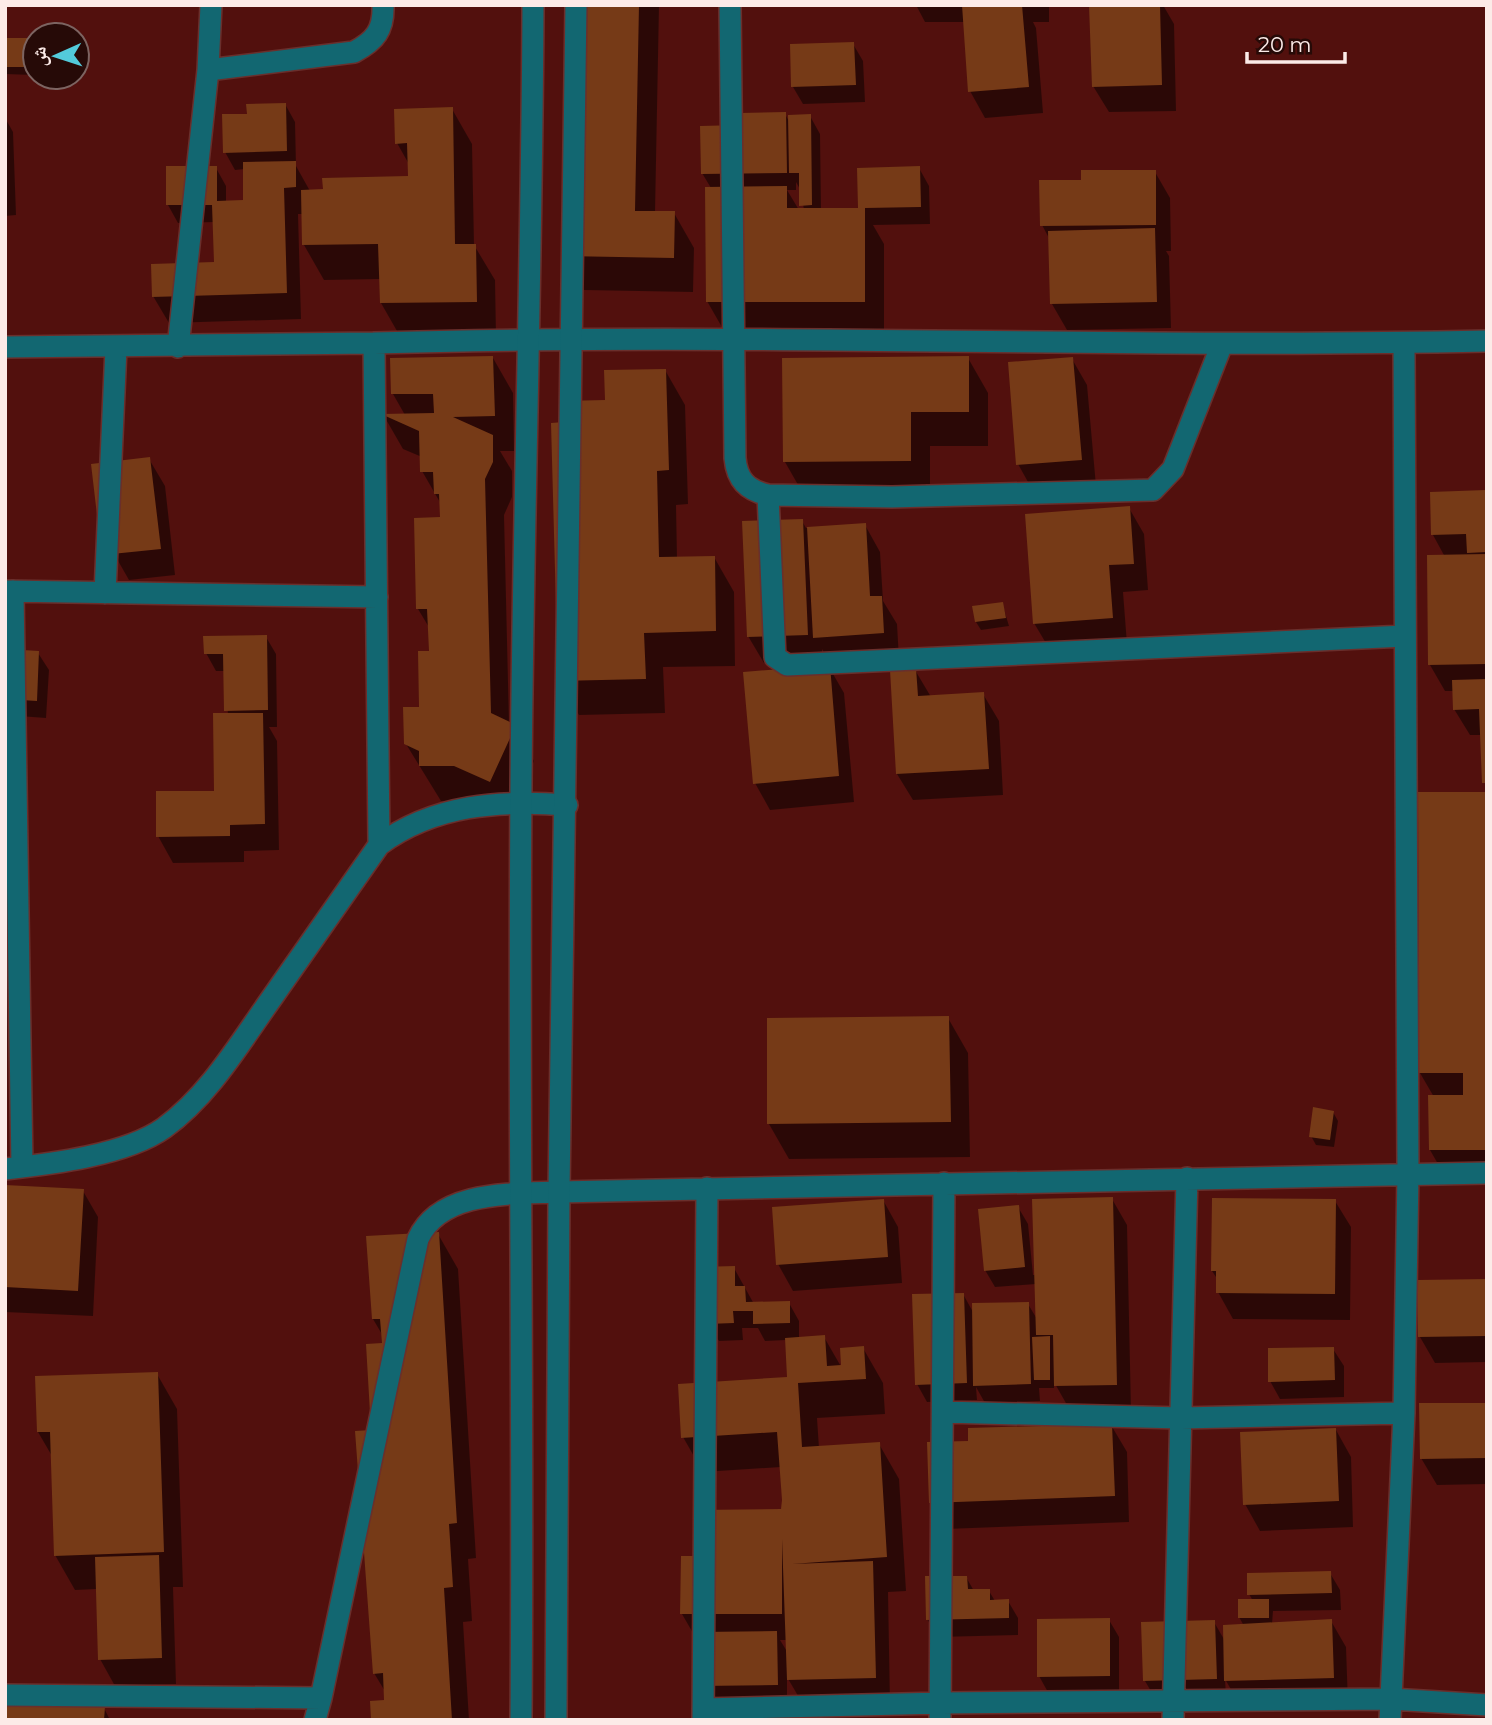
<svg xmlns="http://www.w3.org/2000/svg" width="1492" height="1725" font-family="Montserrat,'Noto Naskh Arabic',sans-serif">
  <rect width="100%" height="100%" fill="#52100d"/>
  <path fill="#0007" fill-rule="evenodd" d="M569,5h90l-4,208h19l20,35 -1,44 -109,-2 -20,-34z
    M916,5h133v17h-16l3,6 7,85 -58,5 -15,-27 -5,-69h-40z
    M1091,5h72l11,19 2,87 -67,1 -16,-26z
    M5,40h23l5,8v27l-28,-1z
    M853,44l10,17 2,41 -62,2 -10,-17z
    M285,104l10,18 1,44 14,25 100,-13v-12l-13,-23 55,-34 20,35 2,101 21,35 1,56 -95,2 -20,-35v-24l-57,1 -20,-35 -1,-31h-5l3,105 -132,4 -16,-27 63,-32 -1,-42 -37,1 -10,-18 -1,-37h49l10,18v16h19v-33l-10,1 -10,-18 23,-37z
    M785,114l5,9 20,-7 10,18 1,76h39l59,-42 10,18 1,38 -57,1 11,19v92h-157l-20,-35 4,-113 -9,-15 39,-46zM796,182l5,9 3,19h-5l-12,-20h9z
    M5,118l8,14 3,83 -11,1z
    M1155,172l15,26 1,53h-5l3,5 2,72 -104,2 -15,-26 -2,-64 -8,-15 41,-44z
    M493,358l20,35 1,58h-14l12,20v26l-8,18 5,209 5,2 20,35 -24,55 -35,-16 -34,1 -35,-57 15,-36 9,-55v-24l-12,-20 23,-90v-15l-19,-33v-14l-19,-8 -19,-33 21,-1 -12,-21z
    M968,358l20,35v53h-58v50l-125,1 -20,-35z
    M1072,359l15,26 9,101 -63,5 -15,-27z
    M665,370l20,35 3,99 -12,1 1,53 37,-1 20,35 1,74 -72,1 2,46 -86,2 -20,-34 7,-257z
    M149,459l16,27 10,89 -46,5 -28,-49z
    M1487,492v296l-5,-53h-12l-16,-26v-18h-9l-15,-26 15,-108 -12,-22 -2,-42z
    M1129,508l15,26 4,56 -25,2 4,52 -77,6 -16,-27z
    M802,521l4,7 59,-3 15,27 3,49 14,23 2,35 -69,4 -8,-14v12l-58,2 -16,-27z
    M1002,603l7,23 -28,4 -5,-8z
    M266,637l10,17 1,73h-8l8,14 2,109 -35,1v11l-71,1 -15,-27 58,-44 12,-77 -3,-44h-9l-10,-18z
    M38,653l11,17 -3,48 -41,-3z
    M829,667l15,26 10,109 -84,8 -15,-27z
    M915,670l16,27 52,-3 16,27 4,74 -90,5 -16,-26z
    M1487,793v392h-37l-20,-35 4,-53 -14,-24z
    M948,1018l20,35 2,104 -181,2 -20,-35z
    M1333,1112l5,9 -4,26 -18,-2 -5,-9z
    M5,1187l78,4 15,26 -5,99 -88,-4z
    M1112,1199l15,26 4,186 -60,1 -17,-30v6h-15l1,13 -55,2 -9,-16 1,13 -50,2 -10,-18 46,-90 10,18 55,-8 9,15 -1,-35 -41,3 -10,-17 33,-63 10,17 5,51h3z
    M883,1200l15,27 4,56 -109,8 -15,-27z
    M1335,1201l16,26 -1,93 -117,-1 -15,-27v-12l-6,-9z
    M438,1234l20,35 18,289 -8,1 4,62 -9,1 6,98h-96l13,-18v-9l-12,-20 -1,-241 11,-87 -1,-9 -10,-17z
    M734,1268l20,36 35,-1 10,18v17l25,-1 19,33 20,-22 20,35 2,31 -68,4 2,30 60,-4 20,35 7,112 -18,1 2,112 -86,2 -17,-29v25l-76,1 -14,-63 -15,-26 16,-56 85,-41 -2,-50 -78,5 -20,-35 105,-58 -2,-39 -21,1 -7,-13h-16l1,12 -24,1 -11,-17zM780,1640h7l1,13z
    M1487,1281v81l-52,1 -15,-26z
    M1333,1349l11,17v31l-64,2 -10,-18z
    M157,1374l20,35 6,178h-10l3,97 -61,2 -15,-27 -3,-70 -22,1 -20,-35 -3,-99 -14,-24z
    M1487,1404v80l-50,1 -16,-27z
    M1111,1425l16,27 2,70 -183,7 -15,-26z
    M1336,1430l15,27 2,70 -93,4 -15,-27z
    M1330,1573l10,17 1,20 -68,1 -1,13 59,-3 15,26 2,57 -107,3 -16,-28 1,17 -71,2 -10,-17 69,-59 11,19 19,-15 -5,-9 14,-16 -4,-7z
    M966,1577l8,14h15l6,10h13l10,17v17l-80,2 -11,-18z
    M1109,1620l10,17v56l-70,1 -10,-18z
    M104,1708l6,12h-105z"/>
  <path fill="#763a17" d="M567,5h72l-4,206h40l-1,47 -111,-2z
    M962,5h60l7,82 -61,5z
    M1089,5h71l2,80 -70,2z
    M5,38h24v29h-24z
    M854,42l2,43 -65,2 -1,-43z
    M286,103l1,48 -64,2 -1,-39h25l-1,-10z
    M453,107l2,137h21l1,58 -97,1 -2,-59 -76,1 -1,-55 22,-1 -1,-11 86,-2 -1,-33 -12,1 -1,-35z
    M786,112l1,61 -86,1 -1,-48 40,-1v-12z
    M811,114l1,91 -13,1v-33h-10l-1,-58z
    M296,161v26l-12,1 3,105 -135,4 -1,-33 63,-2 -2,-57h-46v-39h51v35l26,-1v-38z
    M920,166l1,41 -56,1v94h-159l-1,-115 82,-1v22h71l-1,-40z
    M1081,170h75v55l-116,1 -1,-46h42z
    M1155,228l2,74 -107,2 -2,-73z
    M493,356l2,60 -42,1 40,18v27l-8,17 6,234 25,12 -26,57 -36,-16h-35v-15l-15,-7 -1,-37h16l-1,-56h11l-2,-42h-11l-2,-91 26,-1 -1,-23h-5l-1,-22h-13l-1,-41 -38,-17 53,-1 -1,-19h-42l-1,-36z
    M969,356v56h-58v49l-128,1 -1,-104z
    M1073,357l9,103 -66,5 -8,-103z
    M666,369l3,101 -12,1 2,86 56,-1 1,75 -72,2 2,46 -88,2 -7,-258 13,-1v-21l41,-1 -1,-30z
    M150,457l11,92 -49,5 -13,-22 -8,-68z
    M1486,490l1,62 -20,1 -1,-19 -35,1 -1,-43z
    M1130,506l4,58 -25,1 4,53 -80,6 -8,-110z
    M803,519l5,116 -61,2 -5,-116z
    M866,523l4,73h12l2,37 -71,5 -6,-111z
    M1487,554v110l-59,1 -1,-110z
    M1003,602l3,16 -31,4 -3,-16z
    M267,635l1,75 -44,1 -1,-57h-19l-1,-18z
    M5,649l34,2 -2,50 -32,-2z
    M830,665l9,111 -86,8 -10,-112z
    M916,668l2,28 66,-4 5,77 -93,5 -6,-104z
    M1487,679v104h-5l-3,-74 -26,1 -1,-30z
    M213,713h50l2,111 -35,1v11l-74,1v-46h58z
    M1418,792h69v358h-58l-1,-55h35v-22h-44z
    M949,1016l2,106 -184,2v-106z
    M1313,1107l21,4 -4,29 -21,-3z
    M5,1185l79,4 -6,102 -73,-4z
    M1113,1197l4,188 -63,1 -1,-51h-17l-4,-136z
    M1212,1198l124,1 -1,95 -119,-1v-22h-5z
    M884,1199l4,58 -112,8 -4,-58z
    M1019,1205l6,62 -41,4 -6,-62z
    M439,1232l18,291 -8,1 4,63 -9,1 8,132h-81l-1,-19 14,-1 -1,-27 -10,1 -18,-243 16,-1 -5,-86 16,-1 -2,-24h-8l-6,-83z
    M735,1266v20h10l1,16 44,-1v22l-37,1v-13h-20l1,12 -27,1 -8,-57z
    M1487,1279v57l-69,1 -1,-57z
    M964,1293l3,90 -52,2 -3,-91z
    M1029,1302l2,82 -58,2 -1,-83z
    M825,1335l2,31 14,-1 -1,-17 24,-2 2,33 -68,4 4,64 78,-5 7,115 -95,7 81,-3 3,117 -89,2 -5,-141v75h-102l1,-58h15v-46l85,-1 1,-9 -5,-68 -96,6 -3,-54 109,-7 -2,-39z
    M1050,1336v44h-16l-2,-43z
    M1334,1347l1,33 -67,2v-34z
    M158,1372l6,180 -110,4 -4,-124h-13l-2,-56z
    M1419,1403h68v55l-67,1z
    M1112,1424l3,72 -186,7 -2,-61 41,-1v-13z
    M1336,1428l3,73 -96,4 -3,-73z
    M159,1555l3,103 -64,2 -3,-103z
    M1331,1571l1,22 -85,2v-22z
    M925,1576h42l1,13h22v11l19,-1v19l-83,2z
    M1238,1599h31v19h-31z
    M1110,1618v58l-73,1v-58z
    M1332,1619l2,59 -110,3 -1,-56z
    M1215,1620l2,59 -74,2 -2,-59z
    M777,1631l1,54 -79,1v-54z
    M5,1706l100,1 -1,13h-99z"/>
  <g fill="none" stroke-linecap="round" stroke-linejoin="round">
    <defs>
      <path id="minor" d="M730,5l5,453c2,22 12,32 33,37l124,2 261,-7 20,-21 49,-125
        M208,70l3,-65
        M5,347l369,-4
        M178,347l30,-277 146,-18c21,-11 30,-22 29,-47
        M768,495l7,162 12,8 618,-29
        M5,591l372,6
        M13,591l9,576
        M105,593l11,-245
        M379,845l-5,-502c371,-11 742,6 1113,-2
        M5,1169c46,-5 121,-14 159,-41 44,-32 74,-82 105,-126 37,-52 73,-105 110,-157 55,-41 122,-45 188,-40
        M943,1412l238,6 223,-5
        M5,1695l316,3 97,-459c22,-49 94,-45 141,-47l928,-19
        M703,1709l238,-6 450,-4 96,6
        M315,1720l6,-22
        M703,1720l4,-532
        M940,1720l4,-537
        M1173,1720l14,-542
        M1390,1720l14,-307 4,-240 -4,-830"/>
      <path id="tertiary" d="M521,1720c3,-342 -4,-684 1,-1026 3,-229 10,-459 11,-689
        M556,1720l3,-528 17,-1187"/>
    </defs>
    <use href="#minor" stroke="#6a2f2c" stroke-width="24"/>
    <use href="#tertiary" stroke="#6a2f2c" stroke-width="24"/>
    <use href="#minor" stroke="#126771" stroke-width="21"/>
    <use href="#tertiary" stroke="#126771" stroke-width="21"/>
  </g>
  <rect width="1492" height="1725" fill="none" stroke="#fcebe8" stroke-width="14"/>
  <g transform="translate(56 56) rotate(267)"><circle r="33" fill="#260a07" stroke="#7c6461" stroke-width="2"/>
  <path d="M0-5L12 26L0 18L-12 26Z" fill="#53cbdb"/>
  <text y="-10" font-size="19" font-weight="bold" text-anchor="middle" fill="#fcebe8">ش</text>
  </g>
  <path d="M1247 52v10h98v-10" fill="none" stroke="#fcebe8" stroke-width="3.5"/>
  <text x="1258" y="52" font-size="21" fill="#fcebe8" stroke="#260a07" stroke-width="5" paint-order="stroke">20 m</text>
</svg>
